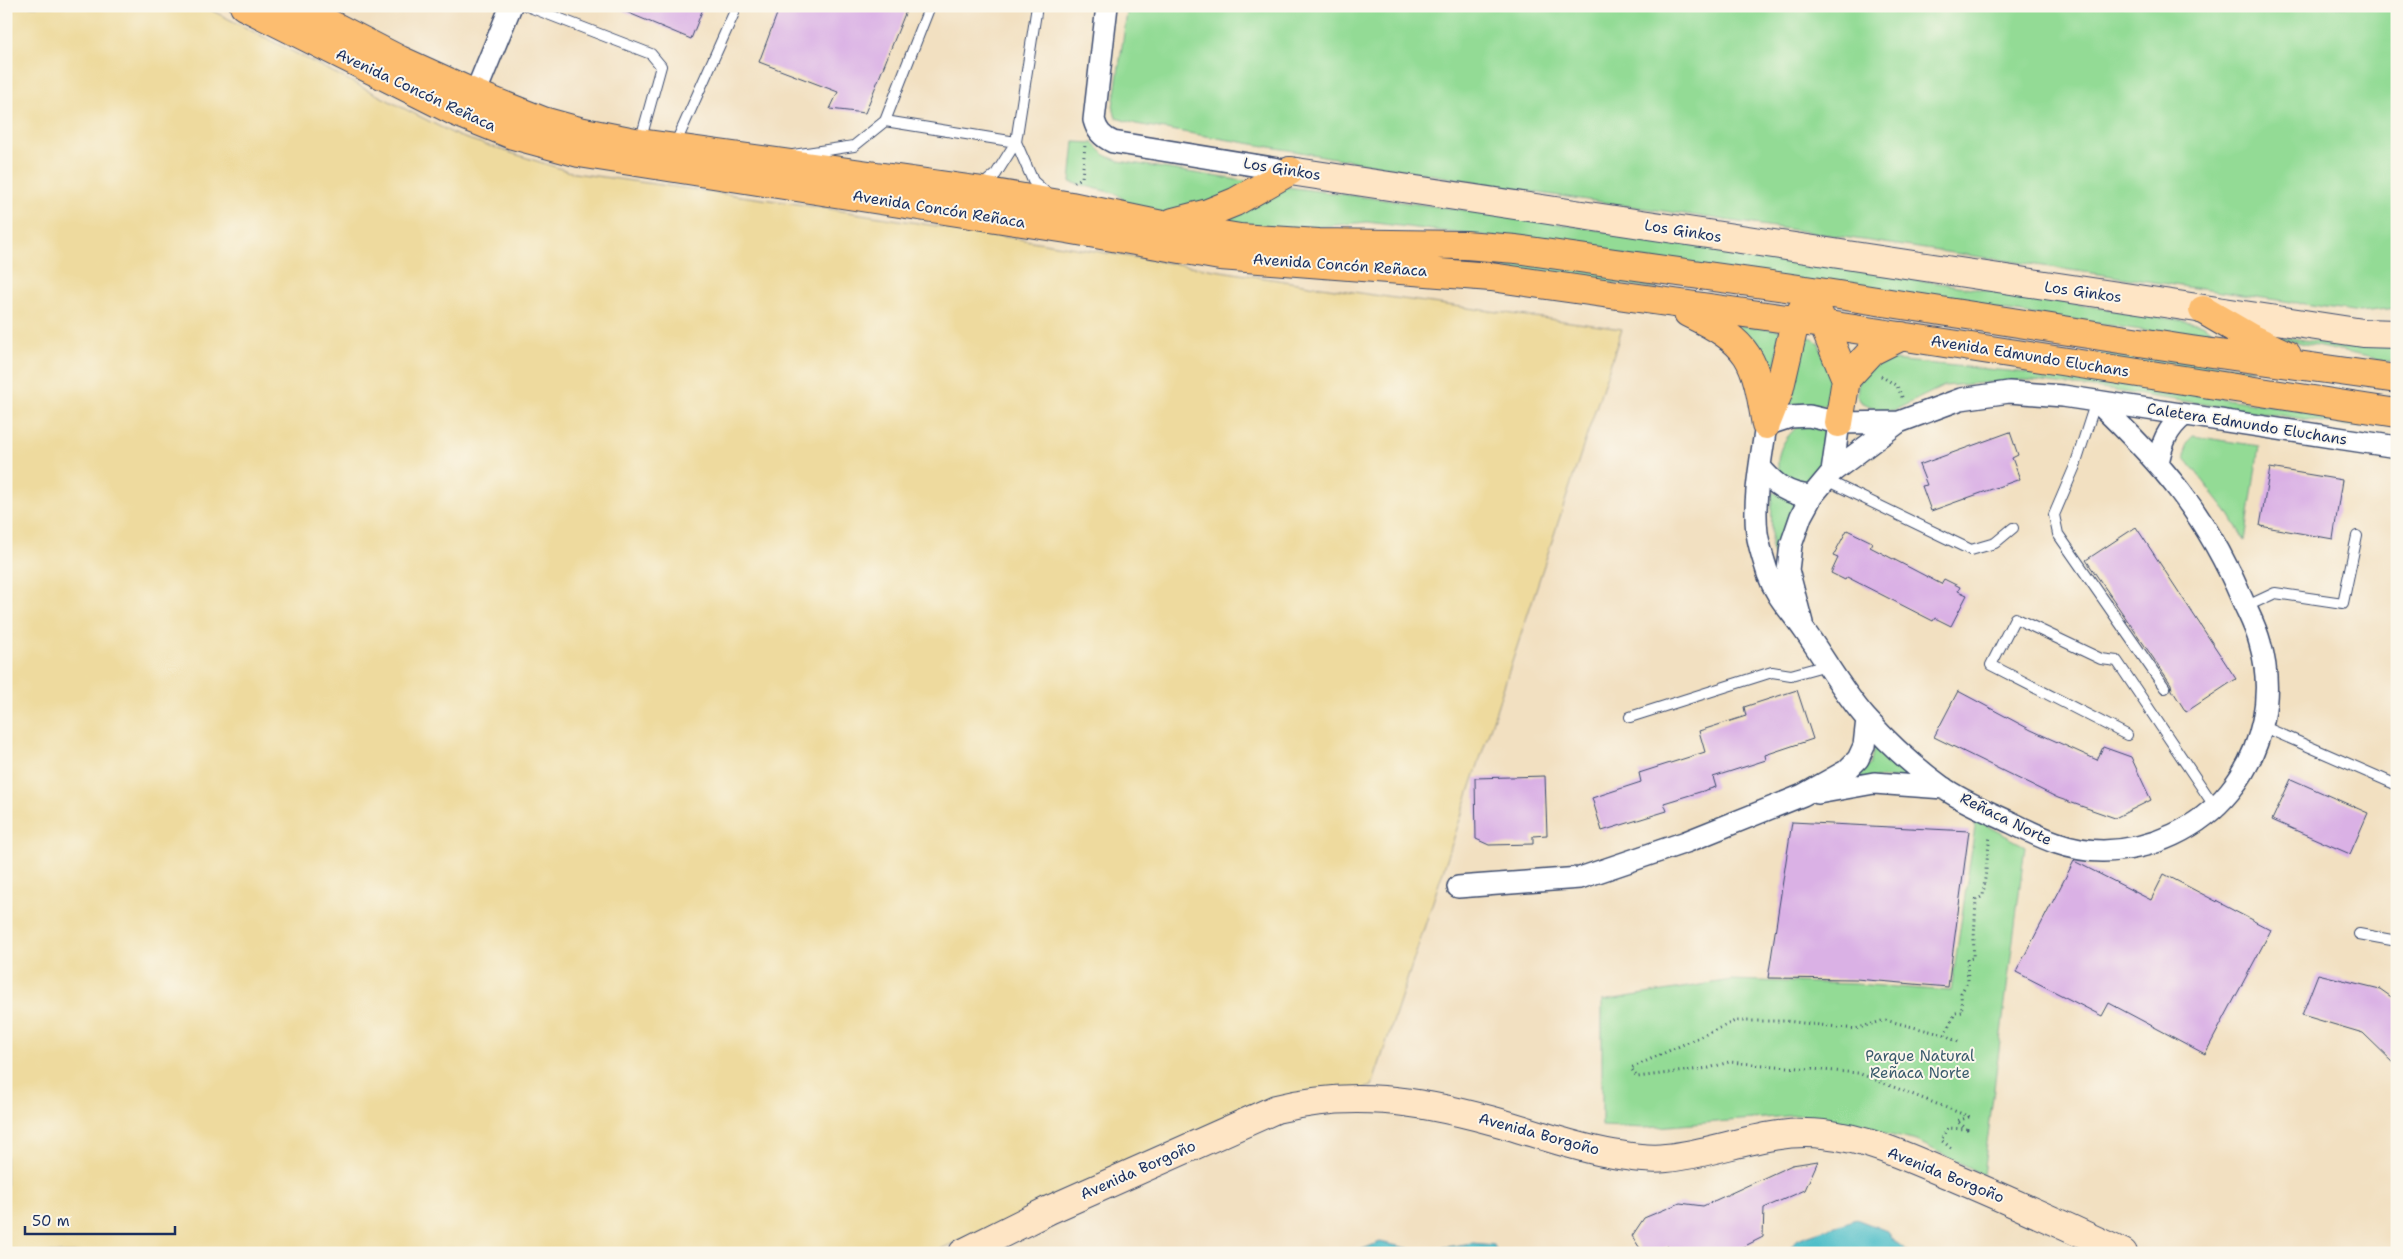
<svg xmlns="http://www.w3.org/2000/svg" width="2403" height="1259" font-family="'Shantell Sans',sans-serif">
  <rect width="100%" height="100%" fill="#fbf7ec"/>
  <filter id="ink" filterUnits="userSpaceOnUse"><feTurbulence type="fractalNoise" baseFrequency=".02" numOctaves="2"/><feDisplacementMap in="SourceGraphic" scale="10" xChannelSelector="R" yChannelSelector="G"/><feConvolveMatrix kernelMatrix="1 2 1 2 8 2 1 2 1" color-interpolation-filters="sRGB"/></filter>
  <filter id="wash" filterUnits="userSpaceOnUse"><feTurbulence type="fractalNoise" baseFrequency=".0096" numOctaves="4" result="noise"/><feDisplacementMap in="SourceGraphic" scale="20" xChannelSelector="R" yChannelSelector="G"/><feGaussianBlur stdDeviation="1.12" result="paint"/><feColorMatrix in="noise" values="0 0 0 0 0 0 0 0 0 0 0 0 0 0 0 0 0 1.4 0 .05"/><feComposite in="paint" operator="in"/></filter>
  <g filter="url(#wash)">
    <rect width="100%" height="100%" fill="#f2e0c1"/>
    <path fill="#93db95" stroke="#57857a" d="M1128,6h1269v302l-37,4 -821,-119 -403,-69 -20,-6 -3,-11z
      M1074,142l19,1 12,12 14,6 138,22 -79,33 -44,-7 -17,-15 -47,-12z
      M1287,187l215,28 701,109 22,18 -726,-104 -132,-16 -73,7 -84,-7z
      M1494,255l101,14 64,20 -252,-32z
      M1736,325l44,5 -8,64z
      M2244,331l94,14 59,2v16z
      M1804,337l9,1 6,6 15,45 -5,15 -39,3 -6,-6z
      M2135,352l119,17 -64,2 -117,-16z
      M1882,359l220,21 263,40 -2,8 -261,-39 -78,-9 -80,6 -49,24 -14,1 -20,-9 -4,-7 2,-18z
      M1802,423l24,7c2,23 -4,44 -24,57l-21,-8c-9,-22 3,-43 21,-56z
      M2193,436l66,10 -14,95 -18,-30 -42,-53 1,-15z
      M1772,492l30,11 -23,69 -8,-24z
      M1874,747l37,31h-57l16,-13z
      M1976,820l49,26 -42,329 -66,-34 -117,-26 -155,13 -43,-2v-125l129,-21 123,4 97,7z"/>
    <path fill="#eeda9e" stroke="#84847e" d="M6,6h197l255,130 116,37 217,30 575,91 256,35 -250,757 -386,143 -55,24h-925z"/>
    <path fill="#51bfc9" stroke="#367794" d="M1856,1219l31,12 6,9 17,13h-123l10,-14z
      M1380,1242l40,9 52,-8 22,2 3,8h-144z"/>
    <g id="blocks">
      <path fill="#dab1e5" d="M612,6h92l-13,33z
        M780,6h128l-43,107 -35,-4 8,-17 -79,-30z
        M2010,432l8,23 -6,3 8,21 -89,32 -9,-25 5,-1 -8,-20z
        M2270,468l72,12 -9,59 -73,-13z
        M2136,527l100,152 -50,33 -14,-22 -1,-6 -85,-124z
        M1847,530l25,12 -2,5 71,37 3,-5 16,8 -2,4 9,4 -16,31 -16,-8 -2,3 -86,-44 -2,3 -14,-7 7,-15 -5,-2z
        M1797,690l16,49 -48,16 1,5 -53,17 3,10 -52,16 3,8 -65,20 -10,-33 49,-16 -2,-9 66,-21 -6,-21 47,-15 -2,-9z
        M1958,691l73,39 66,30 6,-13 28,10 20,43 -36,18 -57,-20 -124,-61z
        M1545,776l2,59 -14,1v8l-44,1 -13,-6 -1,-61z
        M2291,779l77,34 -18,41 -78,-34z
        M1792,822l177,9 -21,156 -92,-8 -88,-1z
        M2074,861l77,39 13,-26 107,56 -66,124 -96,-51 -7,13 -86,-44z
        M2318,974l62,15 17,12v65l-34,-33 -61,-18z
        M1818,1161l-13,29 -41,18 -1,29 -32,16h-58l-5,-7 -14,7h-11l-11,-17 12,-18 36,-15 23,3 89,-41z"/>
    </g>
  </g>
  <g filter="url(#ink)">
    <use href="#blocks" fill-opacity="0" stroke="#3b4a6d" stroke-width="1"/>
    <g fill="none" stroke-linecap="round" stroke-linejoin="round">
      <defs>
        <path id="lane" d="M527,6l124,48 10,12 -21,76
          M885,121l131,21 21,-136
          M1016,142l17,39 17,15
          M674,147l60,-134
          M793,155l61,-9 31,-25 45,-115
          M980,187l16,-13 20,-32
          M2096,401l-21,65 -21,49 4,19 107,154
          M1826,480l145,70 24,-7 18,-15
          M2245,607l30,-14 68,10 14,-67
          M1630,717l142,-45 19,3 36,-10
          M2262,726l135,59
          M2127,735l-136,-70 24,-47 86,41 16,2 98,146
          M2359,934l38,7"/>
        <path id="street" d="M1107,6l-13,114c3,11 8,17 19,22l177,29
          M475,94l36,-88
          M1899,422l-60,1 -30,-7 -19,1 -24,8c-5,36 -13,73 -9,108 2,14 7,28 11,41 8,23 23,37 36,56 21,29 38,61 62,88 22,25 50,50 76,69 21,15 47,25 70,36 30,15 57,28 91,28 49,-1 96,-22 127,-60 33,-41 45,-97 30,-148 -4,-16 -12,-30 -18,-44 -36,-85 -80,-135 -146,-198
          M2158,463c4,-20 9,-34 25,-47
          M1760,467c15,18 28,28 52,29
          M1832,472l7,-49
          M1802,623l-14,-53 3,-25 10,-29 11,-20 20,-24 67,-50 62,-23 48,-7 54,4 334,51
          M1818,793l56,-10 70,5
          M1458,887l122,-9 106,-36 117,-47 43,-24 12,-12 6,-13 3,-27"/>
        <path id="secondary" d="M1290,171l1073,162 34,1
          M963,1253l86,-43 227,-101c75,-19 140,-9 214,11 41,11 81,27 123,34 18,3 36,6 53,4 54,-5 102,-30 157,-24 43,4 87,24 126,41 59,25 116,51 174,78"/>
        <path id="primary" d="M244,6l212,106 57,23 66,18 488,76 153,27 271,21 331,47 575,89
          M295,6l105,54 75,34 68,27 36,10 61,12 336,47 95,16 91,19 78,13 79,5 146,2 51,4 297,42 378,59 206,29
          M1173,222l35,-9 27,-11 55,-31
          M2203,310l48,28 36,17
          M1818,312l28,67 -7,44
          M1688,313c64,31 67,45 78,112
          M1846,379l26,-28 30,-15
          M1766,424l13,-33 16,-69 9,-16"/>
      </defs>
      <use href="#lane" stroke="#3b4a6d" stroke-width="12"/>
      <use href="#street" stroke="#3b4a6d" stroke-width="24"/>
      <use href="#secondary" stroke="#3b4a6d" stroke-width="30"/>
      <use href="#primary" stroke="#3b4a6d" stroke-width="30"/>
      <path stroke="#3b4a6d" stroke-width="3" stroke-dasharray="1 4" stroke-linecap="butt" d="M1074,182l8,-4 3,-33
        M1881,376l16,10 6,13
        M1945,1035l10,-22 7,-1 -1,-19 7,-12 -1,-22 6,-1 3,-58 7,-4 7,-61
        M1958,1042l-13,-7 -60,-15 -30,9 -69,-8h-51l-104,47 6,9 72,-9 20,-6 129,11 112,44
        M1951,1148l-10,-8 7,-12 19,1 -10,-8 12,-4"/>
      <use href="#lane" stroke="#fff" stroke-width="10"/>
      <use href="#street" stroke="#fff" stroke-width="21"/>
      <use href="#secondary" stroke="#fee5c5" stroke-width="28"/>
      <use href="#primary" stroke="#fcbd6f" stroke-width="28"/>
    </g>
  </g>
  <g text-anchor="middle" dominant-baseline="central" stroke-width="4" stroke-linejoin="round" paint-order="stroke">
    <g font-size="15" fill="#1b2f5e" stroke="#fbf7ec">
      <text transform="translate(416 90) rotate(25)">Avenida Concón Reñaca</text>
      <text transform="translate(1282 169) rotate(9)">Los Ginkos</text>
      <text transform="translate(939 209) rotate(9)">Avenida Concón Reñaca</text>
      <text transform="translate(1683 231) rotate(9)">Los Ginkos</text>
      <text transform="translate(1340 265) rotate(4)">Avenida Concón Reñaca</text>
      <text transform="translate(2083 292) rotate(8)">Los Ginkos</text>
      <text transform="translate(2030 356) rotate(9)">Avenida Edmundo Eluchans</text>
      <text transform="translate(2247 424) rotate(9)">Caletera Edmundo Eluchans</text>
      <text transform="translate(2006 819) rotate(26)">Reñaca Norte</text>
      <text transform="translate(1539 1134) rotate(15)">Avenida Borgoño</text>
      <text transform="translate(1138 1170) rotate(-24)">Avenida Borgoño</text>
      <text transform="translate(1946 1175) rotate(22)">Avenida Borgoño</text>
    </g>
    <g font-size="15" fill="#395a6c" stroke="#fbf7ec">
      <text x="1920" y="1056">Parque Natural<tspan x="1920" dy="17">Reñaca Norte</tspan></text>
    </g>
  </g>
  <rect width="2403" height="1259" fill="none" stroke="#fbf7ec" stroke-width="25"/>
  <path d="M25 1226v8h150v-8" fill="none" stroke="#1b2f5e" stroke-width="2.5"/>
  <text x="32" y="1226" font-size="15" fill="#1b2f5e" stroke="#fbf7ec" stroke-width="4" paint-order="stroke">50 m</text>
</svg>
